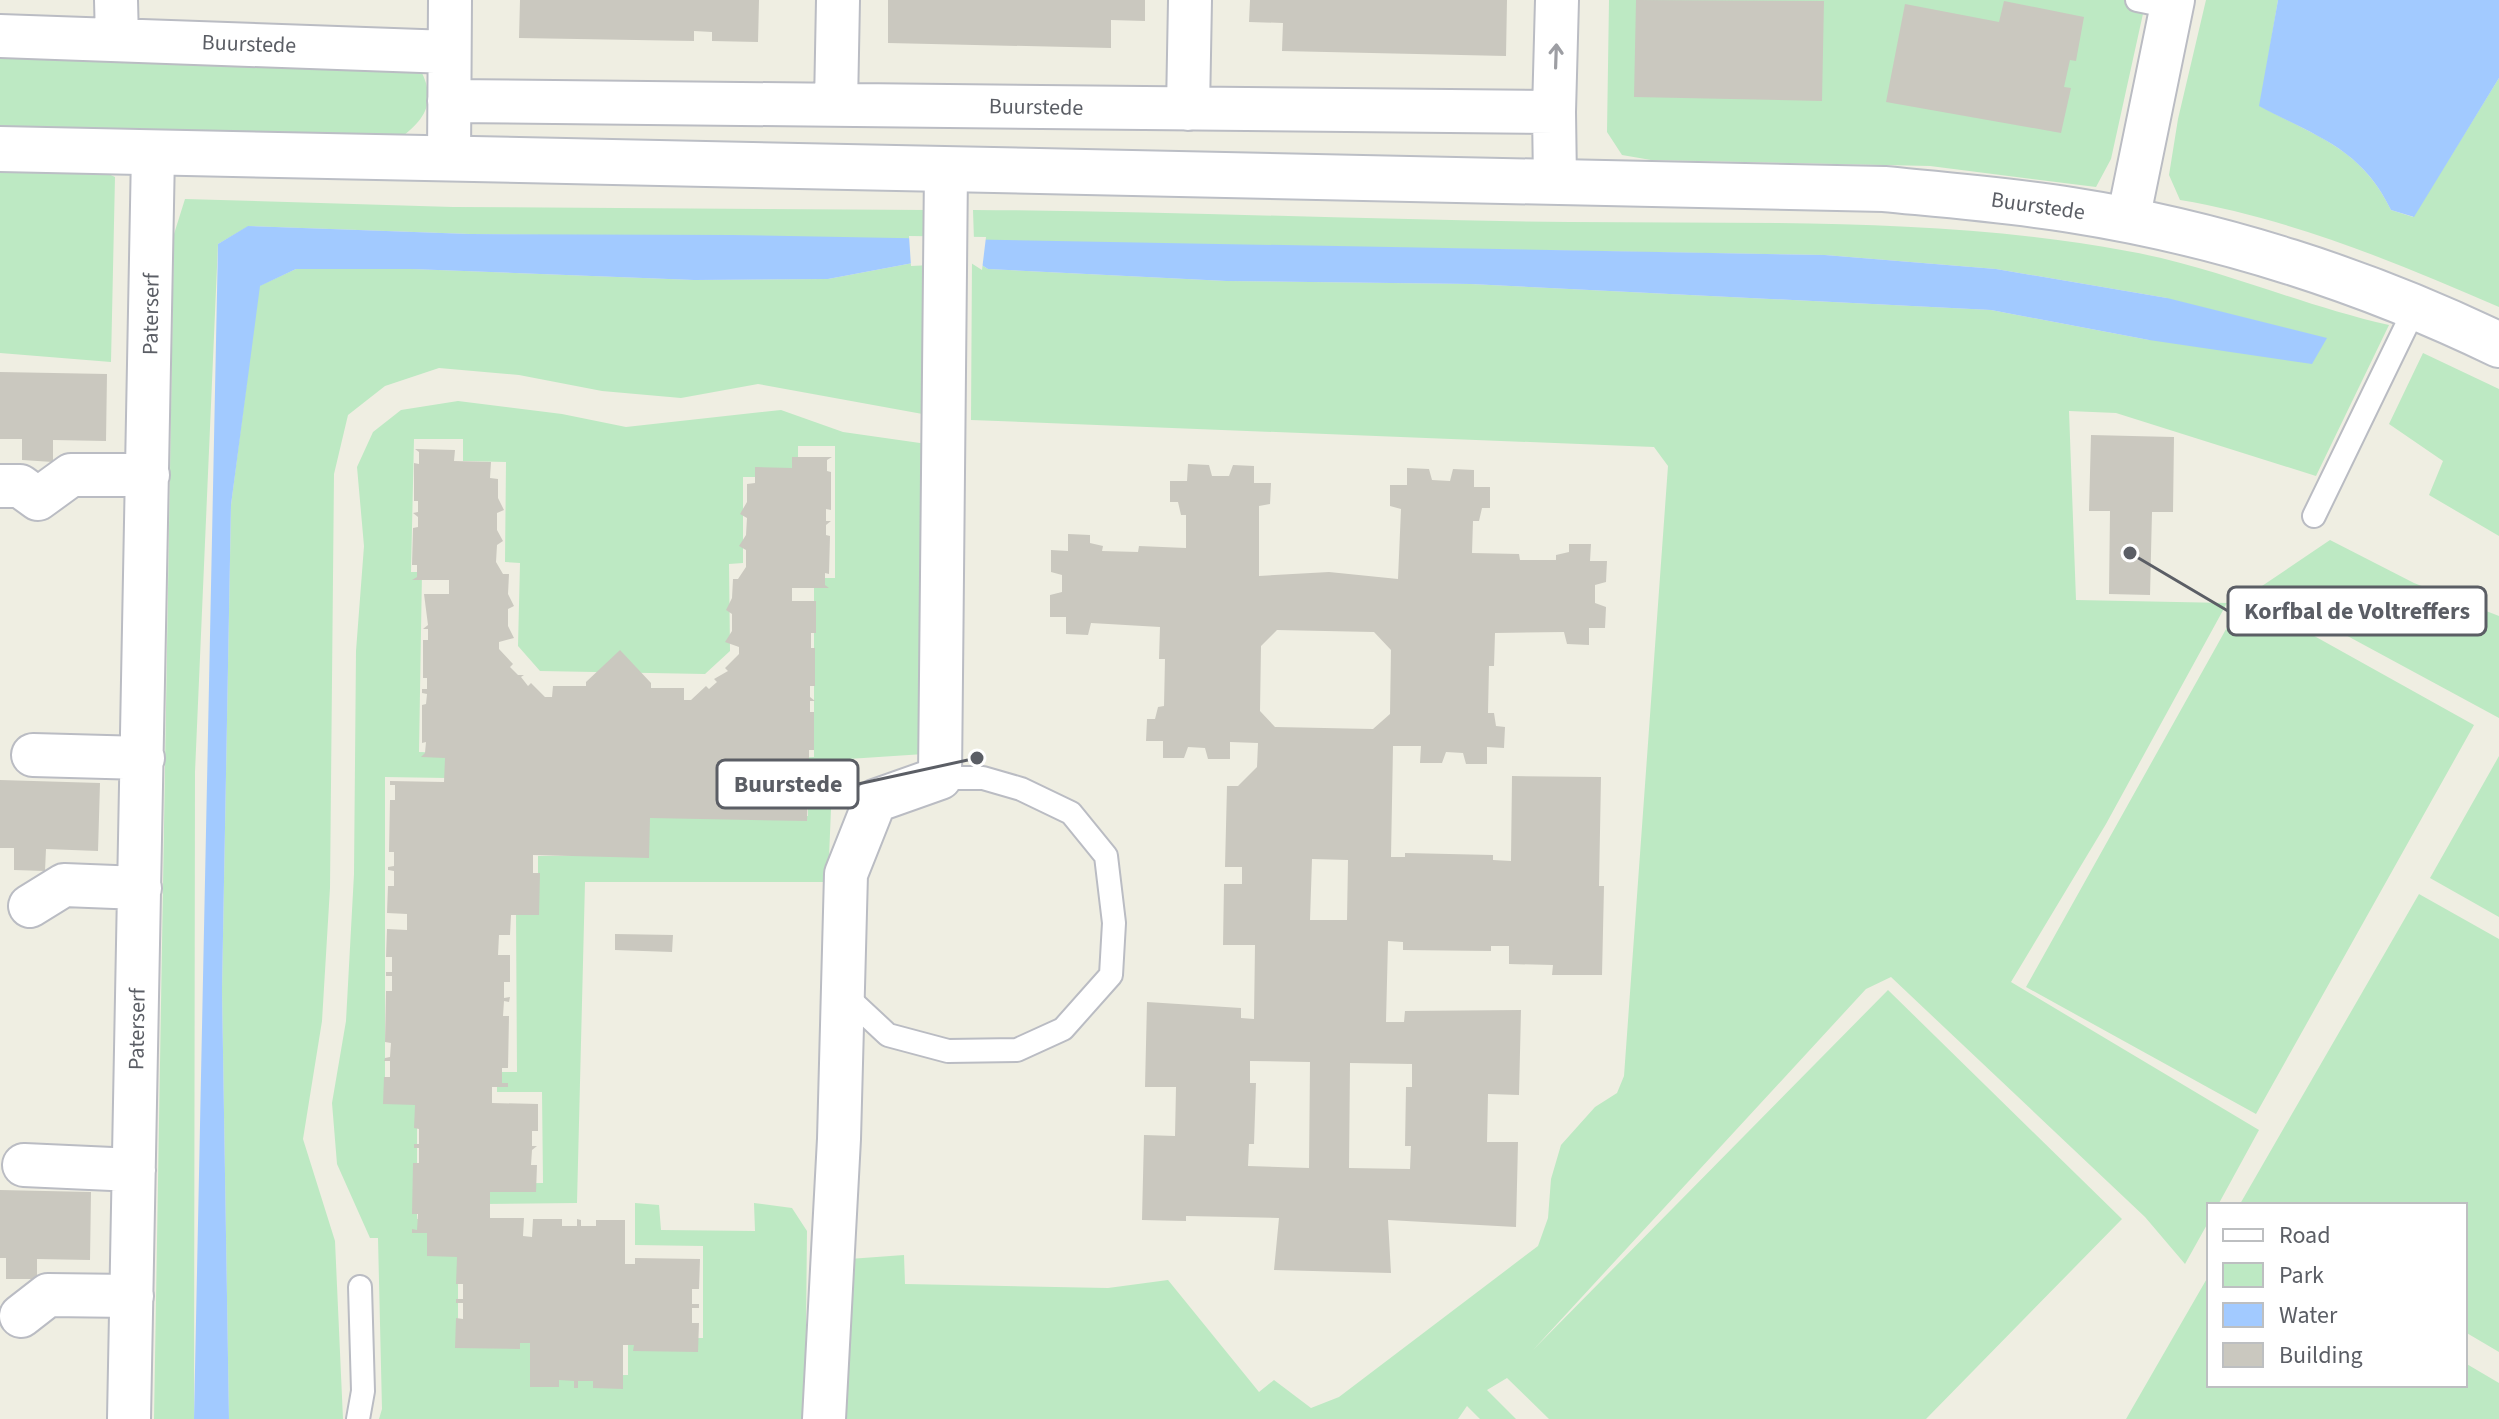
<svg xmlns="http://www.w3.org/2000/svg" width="2499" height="1419" font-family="'Source Sans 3',sans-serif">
  <rect width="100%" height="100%" fill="#efeee2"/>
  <path fill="#bde9c3" d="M1609,0h537l-35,159 -15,28 -166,-21 -279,-6 -29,-5 -15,-23z
    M2206,0h72l-18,106c57,31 101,42 131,104l22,7 86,-139v229c-101,-44 -210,-89 -319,-107l-11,-25 9,-56z
    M0,58l420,11c17,32 6,50 -21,70l-399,3z
    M0,166h92l23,11 -4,185 -111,-9z
    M185,199l268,8 476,3 2,31 -461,-7 -221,-8 -31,18 -23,528 -1,647h-40l20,-1185z
    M973,210c199,1 397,10 596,12 185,2 375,-5 558,29 90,16 173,54 262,74l-73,151 -200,-63 -47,-2 7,189 151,3 -121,221 -95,158 248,148 -41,75h-9v16l-24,43 -40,-47 -254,-240 -25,12 -333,361 355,-360 234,229 -196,200h-377l-42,-41 -20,12 29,29h-36l-13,-13 -9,13h-613l4,-160 55,-4 1,29 203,4 60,-8 91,112 15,-12 37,28 28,-11 199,-151 10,-28 3,-39 10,-34 34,-38 22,-14 7,-17 44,-610 -14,-19 -683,-27 1,-161 16,10 238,12 244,3 521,26 158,30 18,-42 -171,-29 -171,-14 -851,-14z
    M929,260l-1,155 -170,-31 -77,14 -79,-7 -83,-16 -80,-7 -54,18 -37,29 -14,59 -4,414 -8,133 -19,118 32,102 8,178h-114l-7,-429 9,-485 28,-219 37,-17h116l282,11 134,-1z
    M2423,353l76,36v147l-70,-41 14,-34 -54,-37z
    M458,401l104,13 64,13 155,-17 62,22 84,12 -3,310 -91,6 -5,122h-243l-8,321 -94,1v-20l60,-1 -1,-91h-45v-20h20l-1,-160 22,-1v-55l109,-1v-39h161v-35l-12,-1v-22l18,-1v-179h21v-132h-37v31h-55v86l-14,1 1,87 -25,23 -165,-3 -22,-25 2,-83 -15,-1 1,-100 -43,-1v-22h-49l-3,133h11l-3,180 29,1 -1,25 -62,-1v317l32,1v124l61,1 -20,24v88h72v44l98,-1v-36l75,-1v-92l-68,-1v-42l24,2 2,25 94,1 -1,-28 38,5 15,23 -2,188h-426l3,-10 -4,-171h-8l-33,-74 -5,-61 14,-82 8,-147 2,-223 8,-105 -7,-79 16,-35 28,-22z
    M2330,540l84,43 85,33v102l-240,-130z
    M2244,597l230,128 -218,389 -230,-127z
    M2499,756v161l-69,-39z
    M2419,894l80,45v413l-34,-20v-127l-225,-1z
    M2209,1275v110h256v-22l34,20v36h-373z"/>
  <path fill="#a2caff" d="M2278,0h221v78l-85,139 -23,-7c-30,-62 -74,-73 -132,-104z
    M248,226l222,8 262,1 1093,20 171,14 171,29 160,40 -15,26 -163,-24 -158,-30 -521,-26 -244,-3 -238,-12 -16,-10 -43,1 -101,19 -134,1 -283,-11h-115l-36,17 -29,219 -9,485 7,429h-35l24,-1175z"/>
  <path fill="#efeee2" d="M909,236l77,1 -4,33 -11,-7 -60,3z"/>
  <path fill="#cac8bf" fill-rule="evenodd" d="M520,0h239l-1,42 -46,-1v-9l-18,-1v10l-175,-3z
    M888,0h257v21l-34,-1v28l-223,-5z
    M1250,0h257l-1,56 -224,-5 1,-28 -34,-1z
    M1636,0l188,1 -2,100 -188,-4z
    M2004,1l80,16 -8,44 -6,-1 -6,27 7,1 -10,45 -175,-31 19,-98 94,18z
    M0,372l107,2 -1,67 -53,-1v22l-31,-2v-21h-22z
    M2091,435l83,2 -1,75h-21l-2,83 -41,-1 1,-83h-21z
    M415,449l40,1 -1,11 37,1 -1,16 8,1v19l6,12 -7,3v17l6,11 -6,4 -1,17 7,12h6l-1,20 6,12 -6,3v17l6,12 -15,4v7l14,15 -3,3 8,8h6l-3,2 7,9 3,-3 14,14h7l1,-11h33v-4l34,-32 31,33v5h33v12h7l15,-14 3,3 8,-7 -3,-3 14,-8 -3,-3 14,-14v-7l-14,-5 7,-11v-17l-6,-4 6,-12 1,-19h5l8,-12v-17l-7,-4 7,-11 1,-17 -7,-4 7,-12v-18l8,-1v-16l37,1v-11h40l-5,3v11l4,1v38l-5,-1v12h5l-5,4v10l4,1 -1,38 -4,-1v12l4,3h-37v13h24v32h-5v15h4v38h-5v11l5,4h-5v11h4v38h-5v11l4,4h-13v24h8l-1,32 -157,-3 -1,40 -116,-3v18h7l-1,42h-28l-1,20h-11l-1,20h12v27h-6v16l6,-1 -1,5 -5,-1 -1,15h6l-1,52h-6v15h6v4h-16v16l46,1v27h-6v15h5l-5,4 -1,15h6l-1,27h-46v26h34l-1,18 9,1 1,-18h29v7h15v-7l4,1v6h15v-6h29v44h10v-6l65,1 -1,30h-7v15h7v4h-7v15h7l-1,29 -65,-1 1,-6h-11v44l-30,-1v-7h-15v7h-4v-7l-15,-1v7h-29v-44h-10v6l-65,-1 1,-30 7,1v-16h-7v-4h7v-15h-7l1,-27 -30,-1v-23h-15v-4l5,1 1,-16h-6l1,-51h6v-15h-5v-4h5v-15l-5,-1 1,-23 -32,-1 1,-27h6v-16h-6l1,-3 5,-1 1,-14 -6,-1 1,-51h6v-15h-6v-4h6v-15h-6l1,-28 20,1v-16l-20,-1 1,-27h6v-15l-6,-1v-3l6,-1v-14h-5l1,-52h5v-15h-5v-4l54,1 1,-24 -24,-1 4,-4 1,-11 -4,1v-38l4,-1 1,-10 -5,-1v-4h5v-11h-4v-38h5v-11h-5l5,-4 -4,-31h25v-14h-37l5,-3v-12h-5l1,-37 5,-1v-10l-5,-4 5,-1v-11h-4v-38l5,1v-12z
    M1188,464l21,1 3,11h17l4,-11 21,1v17h17l-1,21 -11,2v70l70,-4 69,7 3,-70 -11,-3v-21h17v-17l22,1 3,11 18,1 3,-12 21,1v17h16v21h-8l-3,13h-6l-1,32 47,1 1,6h36v-5l13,-3v-8h22l-1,17h17l-1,21 -11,3v18l11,4 -1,21h-16v17l-22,-1 -3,-12 -69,1 -1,33h-5l-1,47h6l2,13 9,1 -1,21 -17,-1v17h-21l-3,-11 -17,-1 -4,11h-22l1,-17h-28l-2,111h14v-4l88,2v5l18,1 1,-85 89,1 -2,109h5l-2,89h-50l1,-10 -44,-1v-18h-18v5l-88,-1v-8l-15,-1 -2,81h18l1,-11 116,-1 -2,85 -31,-1 -1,48h31l-2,85 -128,-7 3,53 -117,-3 5,-52 -93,-2v5l-44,-1 2,-85 31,1 1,-49h-31l2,-85 94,6v10l13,1 1,-74h-32l1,-61h18v-17h-17l2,-81h11l19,-19 1,-24 -28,-1v17h-22l-3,-11 -17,-1 -4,11h-21v-17h-17l1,-22h8l3,-12 6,-1 1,-47h-6l1,-32 -69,-4 -3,12 -22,-1v-17h-16v-22l12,-3v-17l-11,-3v-22l17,1v-17l22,1v8l13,3 -1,5 36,1 1,-6 47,2v-33h-5l-3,-13h-8v-21h17zM1277,630l97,2 17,18 -1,64 -17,15 -98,-2 -15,-16 1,-65zM1312,859l36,1 -1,60h-37zM1250,1061l60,1 -1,106 -61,-2 1,-22h5l2,-61h-6zM1350,1063l62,1v23h-6l-1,59h6l-1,23 -61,-1z
    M0,780l100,3 -2,68 -52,-2 -1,22 -31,-1v-22h-14z
    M615,934l58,1 -1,17 -57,-2z
    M0,1190l91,2 -1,68 -53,-1v20h-31v-21h-6z"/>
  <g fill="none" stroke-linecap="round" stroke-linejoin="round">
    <defs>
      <path id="lane" d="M2137,0l34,7
        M2314,516l101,-208
        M844,994l44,41 60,16 69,-1 46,-21 48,-54 3,-52 -8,-67 -35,-43 -50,-24 -38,-11h-43
        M358,1419l5,-28 -3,-104"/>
      <path id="street" d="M116,0l1,39
        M0,36l449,16
        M449,101l1105,11 1,69
        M836,105l2,-105
        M1188,109l2,-109
        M1554,112l3,-112
        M449,158l1,-158
        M2128,220l45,-220
        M0,486h20l18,13 33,-24h77
        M33,755l110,3
        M30,906l34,-21 76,3
        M24,1165l110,5
        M21,1316l27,-21 84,1
        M129,1419l24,-1266
        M824,1419l15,-280 7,-265 29,-73 65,-23 6,-609"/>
      <path id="secondary" d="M0,149l1884,40c62,6 125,11 187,21 147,23 294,70 428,135"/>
    </defs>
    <use href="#lane" stroke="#babcc3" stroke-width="26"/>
    <use href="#street" stroke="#babcc3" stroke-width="46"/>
    <use href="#secondary" stroke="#bbbec5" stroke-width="48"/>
    <use href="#lane" stroke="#fff" stroke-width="22"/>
    <use href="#street" stroke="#fff" stroke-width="42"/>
    <use href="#secondary" stroke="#fff" stroke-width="44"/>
  </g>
  <defs><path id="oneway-shaft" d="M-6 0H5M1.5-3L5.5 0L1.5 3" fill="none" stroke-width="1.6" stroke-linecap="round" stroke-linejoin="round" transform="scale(2)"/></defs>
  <use stroke="#9d9ea3" href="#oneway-shaft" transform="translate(1556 56) rotate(-88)"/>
  <g text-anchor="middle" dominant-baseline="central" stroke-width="8" stroke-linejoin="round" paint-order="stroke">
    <g font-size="22" fill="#5b5e65" stroke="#fff">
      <text transform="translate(249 44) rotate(2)">Buurstede</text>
      <text transform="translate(1036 107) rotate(1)">Buurstede</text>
      <text transform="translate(2038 206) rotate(8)">Buurstede</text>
      <text transform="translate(151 314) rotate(-89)">Paterserf</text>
      <text transform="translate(137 1029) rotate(-89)">Paterserf</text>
    </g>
  </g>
  <path fill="none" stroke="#5b5e65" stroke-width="3" d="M2130 553L2228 611M977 758L858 784"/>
  <g fill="#5b5e65" stroke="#fff" stroke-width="3">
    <circle cx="2130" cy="553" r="8"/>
    <circle cx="977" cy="758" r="8"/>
  </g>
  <g fill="#fff" stroke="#5b5e65" stroke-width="3">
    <rect x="2228" y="587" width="258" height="48" rx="8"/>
    <rect x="717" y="760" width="141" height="48" rx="8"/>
  </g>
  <g font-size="24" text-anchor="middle" font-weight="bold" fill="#5b5e65">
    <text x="2357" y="619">Korfbal de Voltreffers</text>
    <text x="788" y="792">Buurstede</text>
  </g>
  <rect x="2207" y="1203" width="260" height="184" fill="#ffffff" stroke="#bdbfc1" stroke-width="2"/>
  <rect x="2223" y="1229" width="40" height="12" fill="#ffffff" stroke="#bdbfc1" stroke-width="2"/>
  <text x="2279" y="1243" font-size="24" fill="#5b5e65">Road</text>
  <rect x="2223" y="1263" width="40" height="24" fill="#bde9c3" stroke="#bdbfc1" stroke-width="2"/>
  <text x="2279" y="1283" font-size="24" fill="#5b5e65">Park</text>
  <rect x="2223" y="1303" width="40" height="24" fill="#a2caff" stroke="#bdbfc1" stroke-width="2"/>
  <text x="2279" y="1323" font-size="24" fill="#5b5e65">Water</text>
  <rect x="2223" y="1343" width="40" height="24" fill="#cac8bf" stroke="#bdbfc1" stroke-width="2"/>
  <text x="2279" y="1363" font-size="24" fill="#5b5e65">Building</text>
</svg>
